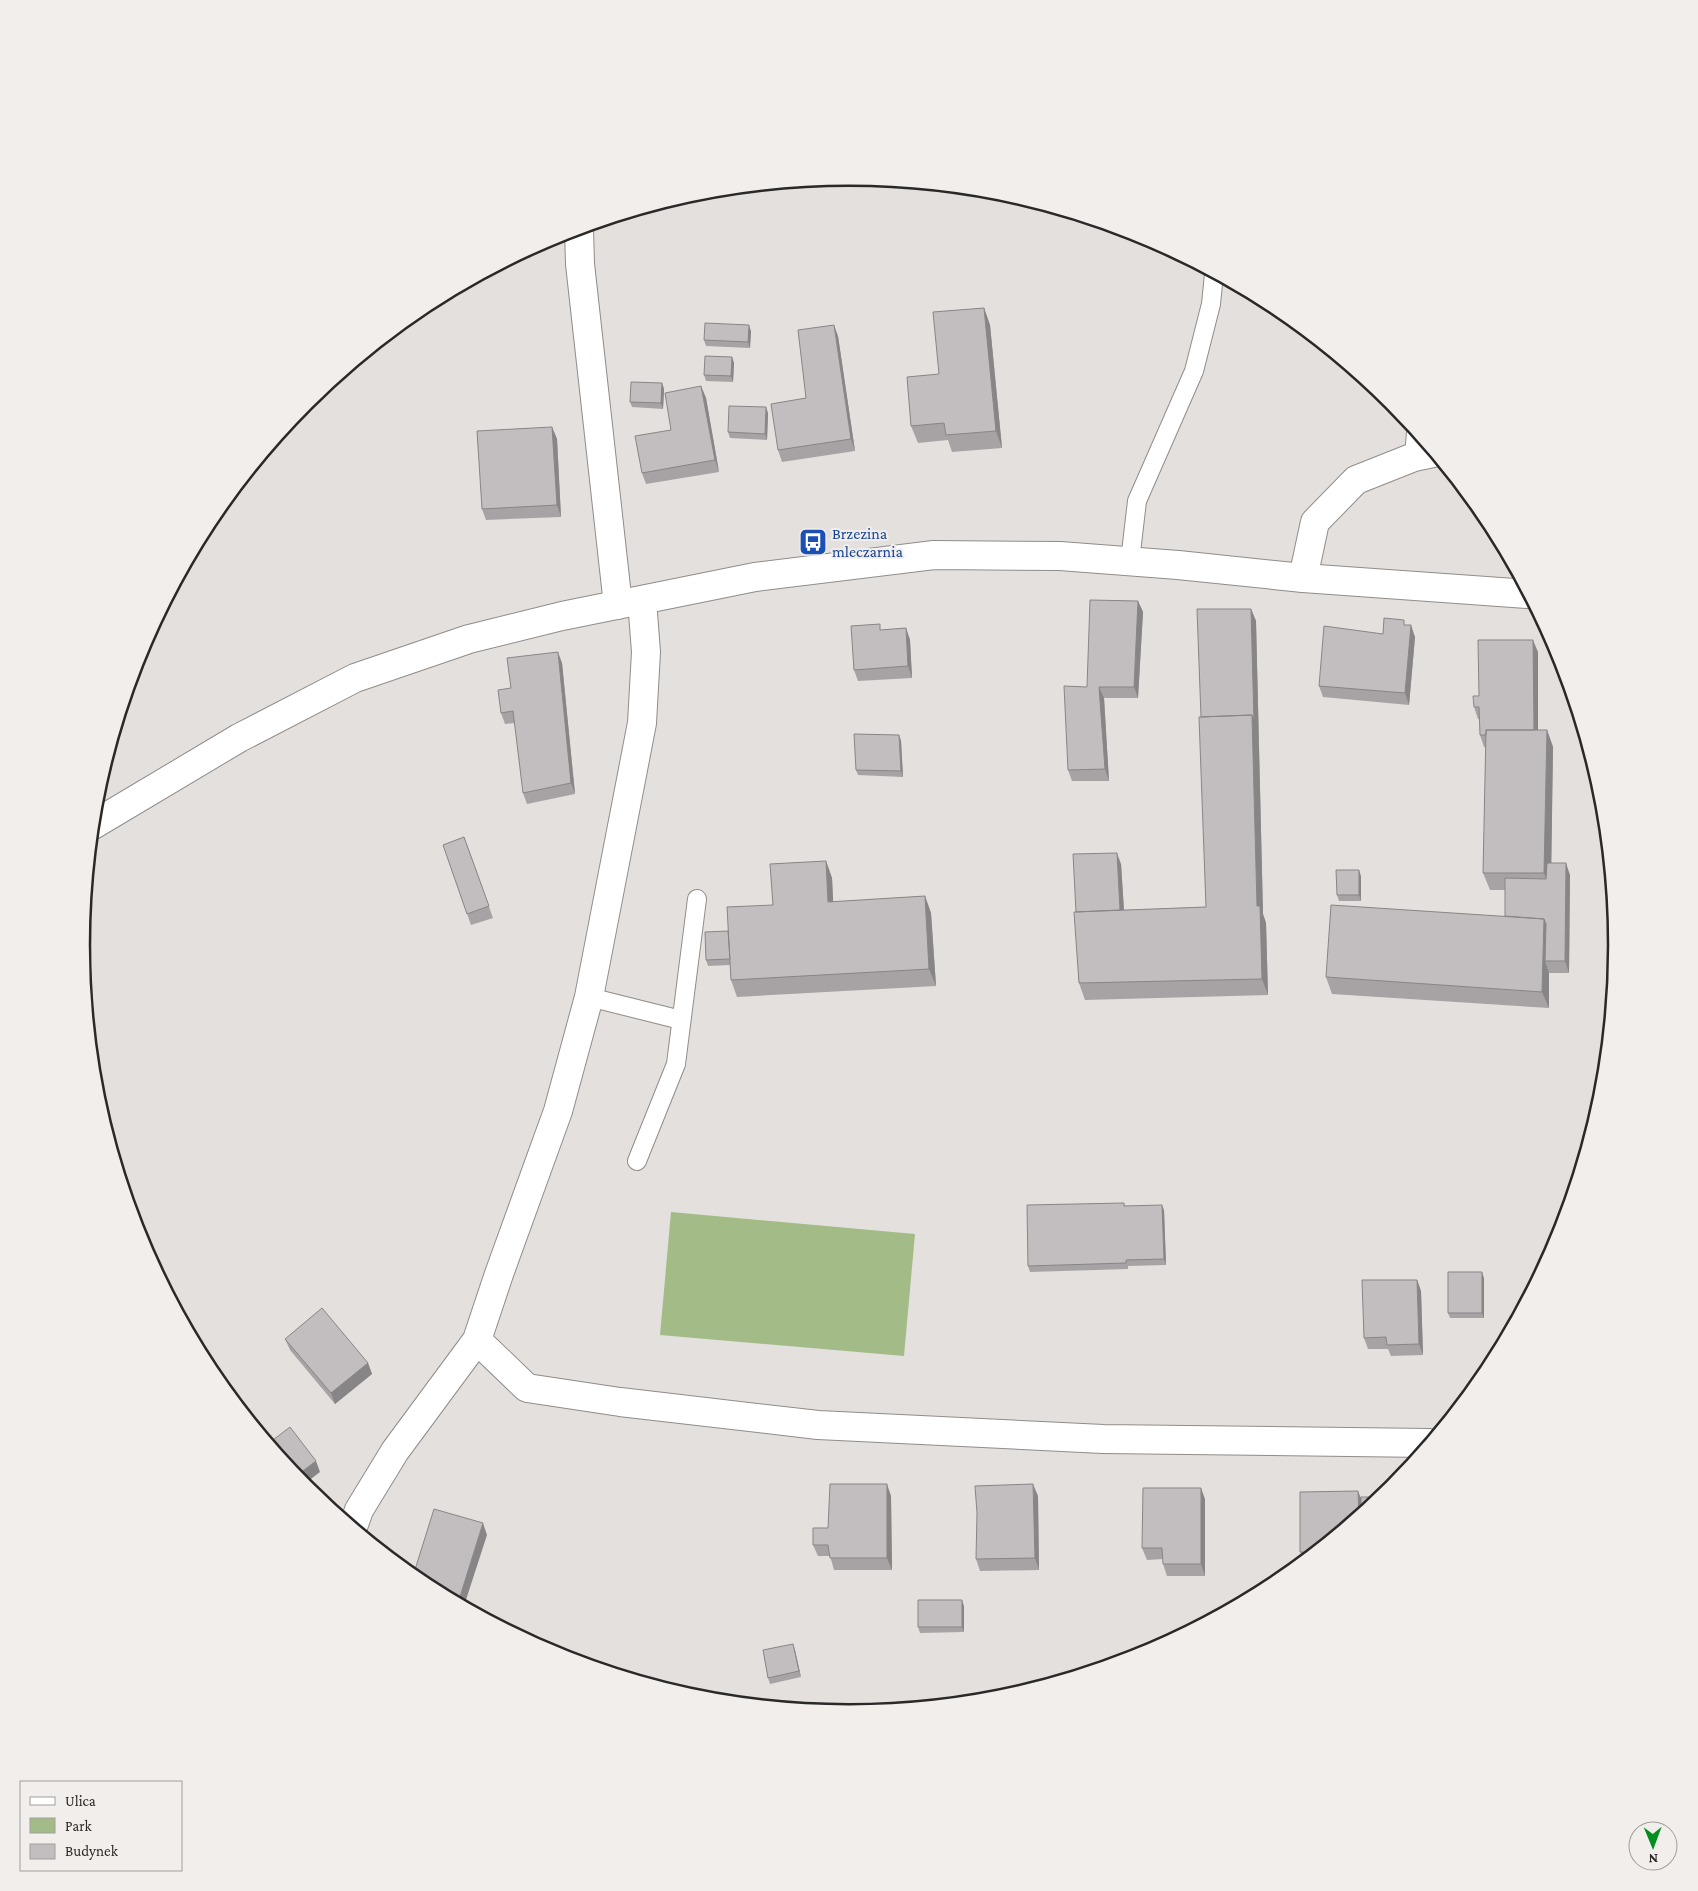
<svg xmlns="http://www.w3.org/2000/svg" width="1698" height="1891" font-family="'Crimson Pro',serif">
  <rect width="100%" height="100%" fill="#e4e0de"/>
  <path fill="#a3bb86" d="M671,1212l244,22 -11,122 -244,-21z"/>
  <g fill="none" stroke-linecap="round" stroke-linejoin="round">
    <defs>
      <path id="lane" d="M1414,457l2,-25
        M1130,561l7,-60 57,-130 17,-67 3,-30
        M589,997l92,23
        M637,1161l39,-97 21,-165"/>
      <path id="street" d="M579,229l1,35 38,341
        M1303,578l12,-56 41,-42 58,-23 19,-4
        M93,825l146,-87 116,-60 114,-39 93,-23 193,-39 179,-22 126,1 118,9 125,13 225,16
        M477,1340l50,48 93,14 198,23 285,14 326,4
        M353,1527l6,-17 36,-59 82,-111 22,-66 59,-163 31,-114 53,-274 4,-71 -4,-52"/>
    </defs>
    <use href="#lane" stroke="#908c8a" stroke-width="20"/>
    <use href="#street" stroke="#908c8a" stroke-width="30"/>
    <use href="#lane" stroke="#fff" stroke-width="18"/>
    <use href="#street" stroke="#fff" stroke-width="28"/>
  </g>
  <path fill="#a7a3a5" d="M984,308l6,17 12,123 -50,4 -4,-12 -30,3 -7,-17 28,-52z
    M751,331l-1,17 -44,-2 -2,-6z
    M838,336l17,115 -73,11 -4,-12z
    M732,357l2,6 -1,19 -27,-1 -2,-6z
    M662,383l2,6 -1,20 -31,-2 -2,-5z
    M701,386l5,12 13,74 -73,12 -4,-11z
    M768,413l-1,27 -37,-2 -2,-6z
    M552,427l5,12 4,78 -75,3 -4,-11z
    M1138,601l5,11 -5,86h-34l5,83h-37l-4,-11 19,-83z
    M1251,609l5,12 7,293 3,9 2,72 -183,5 -6,-17 -3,-71 45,-48 3,46 82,-3 -5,-190z
    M1406,625l9,12 -6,68 -86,-8 -4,-11 64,-52z
    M906,628l4,12 2,38 -54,3 -4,-11 28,-40z
    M1538,652v78h9l6,17 -2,116 19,12 -1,98h-20v35l-217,-14 -6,-17 179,-61v-26h-15l-7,-17 3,-126h-2l-4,-12v-16h-2l-4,-12z
    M562,663l13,131 -48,10 -4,-11 -8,-70 -10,1 -4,-11 10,-25z
    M899,735l2,6 2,36 -45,-2 -2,-5z
    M464,837l29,81 -22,7 -28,-80z
    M826,861l6,17 1,24 92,-6 6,17 5,73 -199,11 -6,-17 -1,-15 -22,1 -2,-6 22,-29 45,-26z
    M1361,876v25h-22l-2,-6z
    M1124,1203l1,3 39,4 2,55 -38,1v3l-98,3 -2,-6z
    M1484,1278v40h-34l-2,-5z
    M1417,1280l4,11 2,64 -32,1 -3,-7h-20l-4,-11z
    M285,1339l83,24 4,11 -37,30 -45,-54z
    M891,1496l1,74h-58l-4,-14h-12l-5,-11 15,-17z
    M1038,1496l1,74 -59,1 -4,-12z
    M1361,1497l19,1 -76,63 -4,-9z
    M1205,1499v77h-38l-4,-12v-5l-16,1 -5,-12z
    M964,1606v26l-44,1 -2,-6z
    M793,1644l8,33 -31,7 -2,-6z"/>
  <path fill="#888586" d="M984,308l6,17 12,123 -6,-17z
    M749,325l2,6 -1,17 -2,-6z
    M834,325l4,11 17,115 -4,-12z
    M732,357l2,6 -1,19 -2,-6z
    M662,383l2,6 -1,20 -2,-6z
    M701,386l5,12 13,74 -4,-12z
    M766,407l2,6 -1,27 -2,-6z
    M552,427l5,12 4,78 -4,-12z
    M1138,601l5,11 -5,86 -4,-11z
    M1251,609l5,12 7,293 3,9 2,72 -6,-16 -5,-73 -5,-191z
    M1411,625l4,12 -6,68 -4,-12z
    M906,628l4,12 2,38 -4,-12z
    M1533,640l5,12v95l-4,-11z
    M558,652l4,11 13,131 -4,-11z
    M1099,687l5,11 5,83 -4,-12z
    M1547,730l6,17 -2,143 -7,-17z
    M899,735l2,6 2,36 -2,-6z
    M1117,853l4,11 4,63 -5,-11z
    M826,861l6,17 2,41 -6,-17z
    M1566,863l4,12 -1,98 -4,-12z
    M1359,870l2,6v25l-2,-6z
    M925,896l6,17 5,73 -7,-17z
    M1544,919l6,17 -5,25 4,12v35l-7,-16z
    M1162,1205l2,5 2,55 -2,-6z
    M1482,1272l2,6v40l-2,-5z
    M1417,1280l4,11 2,64 -4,-11z
    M368,1363l4,11 -37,30 -4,-11z
    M316,1461l4,11 -17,13 -7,-9z
    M887,1484l4,12 1,74 -5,-12z
    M1033,1484l5,12 1,74 -4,-12z
    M1201,1488l4,11v77l-4,-12z
    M1358,1491l5,12v9l-4,4z
    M483,1523l4,12 -23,71 -6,-3z
    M962,1600l2,6v26l-2,-5z
    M793,1644l2,6 6,27 -2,-6z"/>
  <path fill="#c2bec0" stroke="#888586" d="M984,308l12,123 -50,4 -2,-12 -33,3 -4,-49 32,-3 -6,-62z
    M705,323l44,2 -1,17 -44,-2z
    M834,325l17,114 -73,11 -7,-46 35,-6 -8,-68z
    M705,356l27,1 -1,19 -27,-1z
    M631,382l31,1 -1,20 -31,-1z
    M701,386l14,74 -73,13 -7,-37 36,-6 -6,-37z
    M729,406l37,1 -1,27 -37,-2z
    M552,427l5,78 -75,4 -5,-78z
    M1090,600l48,1 -4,86h-35l6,82 -37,1 -4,-84 23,1z
    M1197,609h54l3,112 -2,-6 -51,2z
    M1384,618l20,2v5h7l-6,68 -86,-7 5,-60 59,8z
    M880,624v6l26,-2 2,38 -54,4 -3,-44z
    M1478,640h55l1,90h-48v5h-6l-1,-28h-5l-1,-11h6z
    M558,652l13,131 -48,10 -10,-82 -12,2 -3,-23 13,-2 -4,-30z
    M1252,715l5,191h3l2,73 -183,4 -5,-71 132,-5 -7,-190z
    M1486,730h61l-3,143h-61z
    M854,734l45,1 2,36 -45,-1z
    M464,837l25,69 -22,8 -24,-69z
    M1117,853l3,57 -44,2 -3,-58z
    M826,861l2,41 97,-6 4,73 -198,11 -4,-73 46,-2 -3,-41z
    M1547,863h19l-1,98h-20l1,-37 -2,-5 -39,-3v-38l41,1z
    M1336,870h23v25h-22z
    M1331,905l213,14 -2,73 -216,-15z
    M728,931l2,28 -24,1 -1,-28z
    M1124,1203v3l38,-1 2,54 -38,1v3l-98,3 -1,-61z
    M1448,1272h34v41h-34z
    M1362,1280h55l2,64 -32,1 -1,-8 -22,1z
    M322,1308l46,55 -37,30 -46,-54z
    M290,1427l26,34 -20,15 -27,-33z
    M830,1484h57v74h-57l-2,-13h-15v-17h15z
    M1033,1484l2,74 -59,1 1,-46 -2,-27z
    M1143,1488h58v76h-38l-1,-16h-20z
    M1358,1491l1,25 -44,36h-15v-60z
    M1361,1497h19v1l-19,16z
    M434,1509l49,14 -25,80 -36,-19 -9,-8z
    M918,1600h44v27h-44z
    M793,1644l6,27 -31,7 -5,-28z"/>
  <defs>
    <symbol id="bus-square" viewBox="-11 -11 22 22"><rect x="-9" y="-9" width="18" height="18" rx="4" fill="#1a4fb4" stroke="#f1eeeb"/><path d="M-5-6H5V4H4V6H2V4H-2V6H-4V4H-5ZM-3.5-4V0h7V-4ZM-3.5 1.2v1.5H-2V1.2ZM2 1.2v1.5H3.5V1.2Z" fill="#fff"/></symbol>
  </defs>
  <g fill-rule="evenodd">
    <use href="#bus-square" x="797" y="526" width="32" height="32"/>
  </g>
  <g text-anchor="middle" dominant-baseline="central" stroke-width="4" stroke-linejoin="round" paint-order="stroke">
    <g font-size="16" fill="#164399" stroke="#f1eeeb" text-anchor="start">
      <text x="832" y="533">Brzezina<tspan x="832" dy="18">mleczarnia</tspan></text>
    </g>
  </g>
  <path d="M0 0H1698V1891H0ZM90 945a759 759 0 1 1 1518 0a759 759 0 1 1-1518 0Z" fill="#f1eeeb" fill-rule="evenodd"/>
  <path fill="none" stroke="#2b2928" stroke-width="2.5" d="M90 945a759 759 0 1 1 1518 0a759 759 0 1 1-1518 0Z"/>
  <rect x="20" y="1781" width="162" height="90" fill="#f1eeeb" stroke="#a29f9d"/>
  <rect x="30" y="1797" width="25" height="8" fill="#ffffff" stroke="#a29f9d"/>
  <text x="65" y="1806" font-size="15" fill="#2b2928">Ulica</text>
  <rect x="30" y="1818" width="25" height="15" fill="#a3bb86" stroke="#a29f9d"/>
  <text x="65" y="1831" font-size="15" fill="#2b2928">Park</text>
  <rect x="30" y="1844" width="25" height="15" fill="#c2bec0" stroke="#a29f9d"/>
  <text x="65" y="1856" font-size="15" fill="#2b2928">Budynek</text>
  <g transform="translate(1653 1846) rotate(179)"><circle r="24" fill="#f1eeeb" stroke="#a29f9d"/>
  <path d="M0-4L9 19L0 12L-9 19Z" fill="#038f20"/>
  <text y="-8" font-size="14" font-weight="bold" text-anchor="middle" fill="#2b2928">N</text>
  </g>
</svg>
